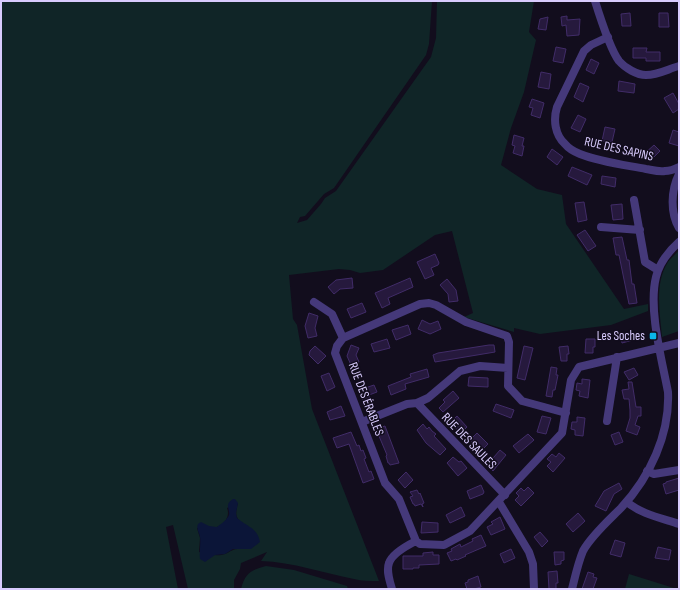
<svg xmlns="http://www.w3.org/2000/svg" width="680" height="590" font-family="'Sofia Sans Condensed',sans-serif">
  <rect width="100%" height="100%" fill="#120d1d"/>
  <path fill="#102527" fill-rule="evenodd" d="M1,1h431l-3,43 -3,11 -92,133 -10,6 -19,22 -5,1 -3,6 10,-3 14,-16 4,-6 11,-7 95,-134 5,-19 1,-37h97l-5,31 7,8 -12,52 -13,36 -10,37 36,24 25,6 4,29 58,85 24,-5v7l-37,14 -71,9 -26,-6v4l-50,-15 9,-4 -21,-82 -17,4 -52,35 -23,3 -10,-3 -11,-1 -50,6 4,44 4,6 15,84 67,172c-9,0 -17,0 -25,-2 -31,-6 -61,-17 -93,-18l6,-9 -26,11 -1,6 -6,11v9h-46l-15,-64 -7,2 12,62h-177zM238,503c-1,5 -4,12 1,17l1,29c-8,0 -8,2 -15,5 -8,3 -18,0 -26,-2l1,-14 -3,-10c5,-1 16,0 20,-1 9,-3 13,-12 10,-19z
    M679,250v81l-17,6c-2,-24 -8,-53 6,-75 3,-4 8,-8 11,-12z
    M266,566l28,4 53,16 1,3h-107c4,-16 10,-19 25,-23z
    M629,574l48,15h-52z"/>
  <path fill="#0b1538" d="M233,499h2l3,4 -2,10 1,5c9,8 21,10 23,24l-9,7h-18l-8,5 -10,1 -10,7 -5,-3c-1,-7 1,-15 0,-22 -1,-5 -4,-8 -2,-13l3,-2 8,4 8,1c4,-3 10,-7 12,-12 1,-7 -5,-10 4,-16z"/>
  <path fill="#26193d" stroke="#412c68" d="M630,13l1,13h-9l-1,-12z
    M659,13h9l1,14h-10z
    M567,16v4l13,-1 -1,16 -12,1 -1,-11 -4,1 -1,-9z
    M548,17l-2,13 -8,-1 2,-10z
    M556,47l10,2 -3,14 -10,-2z
    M633,48h14l-1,4h14v9h-14v-3h-13z
    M591,59l8,4 -5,11 -8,-4z
    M541,72l10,2 -2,15 -11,-2z
    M619,81l16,3 -1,9 -16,-2z
    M580,83l9,4 -6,15 -9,-5z
    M673,93l6,11v5l-6,4 -9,-15z
    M532,99l12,4 -4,15 -9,-3 2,-7 -4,-1z
    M578,115l8,4 -6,13 -9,-4z
    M605,127l10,2 -3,13 -10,-1z
    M673,130l6,2v14l-10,-3z
    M514,135l10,3 -2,8h2l-2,10 -9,-3 2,-7 -3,-1z
    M654,145l6,6 -9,9 -7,-6z
    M552,149l11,8 -6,8 -10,-8z
    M572,167l20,8 -5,10 -19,-9z
    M602,176l14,2 -1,9 -14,-3z
    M584,202l3,18 -9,2 -3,-19z
    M622,204l1,15 -10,1 -2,-15z
    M585,230l11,16 -8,5 -11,-16z
    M622,237l5,23h2l3,24h2l3,19 -8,1 -10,-49h-3l-3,-17z
    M435,254l4,9 -1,2 -7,3 3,7 -9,4 -8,-17z
    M352,278l1,10 -13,1 -6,5 -6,-7 8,-7z
    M410,278l3,9 -25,11 2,6 -8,4 -7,-15z
    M447,279l9,11 2,11 -9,1 -1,-8 -8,-9z
    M362,303l4,9 -15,6 -4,-9z
    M309,313l9,3 -3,12 2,8 -9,2 -3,-12z
    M422,320l8,4 8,-3 3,8 -11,5 -12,-5z
    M408,325l3,9 -15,6 -4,-10z
    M630,332l3,8 -11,3 -2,-8z
    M387,339l3,9 -16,4 -3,-8z
    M586,339h9v8h-2v6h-8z
    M351,345l8,3 -3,7 3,7 -8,3 -4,-9z
    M489,345h5l1,7 -60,10 -2,-7 5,-2z
    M315,346l11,10 -8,8 -9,-9 1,-4z
    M524,346l9,2 -8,32 -8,-2z
    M568,346l1,8h-2v7h-6l-2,-14z
    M551,367l6,1 -1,7h2l-3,15h-2l-1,7 -6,-1z
    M634,368l4,7 -9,5 -5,-8z
    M427,369l2,8 -24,7 1,5 -15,6 -3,-9 23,-9 -1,-3z
    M329,373l6,14 -8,4 -6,-15z
    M469,377l19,1v9l-20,-1z
    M582,379l8,1 -2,18 -9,-2 1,-5 -4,-1 1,-7 5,1z
    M628,382h4l4,25h5v9h-3l-3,9 5,2 -3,8 -11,-4 4,-13v-8l-1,-11h-5l-2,-9 7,-1z
    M374,385l3,7 -8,3 1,3 -7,3 -4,-11z
    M453,391l6,7 -16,14 -4,-4 6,-6 -2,-2z
    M496,404l18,6 -3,8 -18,-7z
    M341,406l4,10 -15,4 -3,-8z
    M457,416l10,11 -6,6 -11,-10z
    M542,416l9,2 -5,16 -9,-2z
    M577,417l8,1 -2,18 -8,-1v-5l-4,-1 1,-7h5z
    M423,424l4,5 2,-2 3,4 4,3 -2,2 12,13 -6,6 -14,-12 -9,-13z
    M385,426l14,37 -9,2 -1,-2h-1l-2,-7 1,-1 -11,-26z
    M351,432l6,14 2,-1 2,6 2,-1 3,8 -2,1 5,13 2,-1 3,8 -11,4 -14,-39 -12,4 -4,-10z
    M619,432l4,10 -8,3 -4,-10z
    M477,433l11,11 -6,6 -12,-10z
    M528,434l6,6 -15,13 -6,-7z
    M500,450l6,5 -13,16 -6,-6z
    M559,453l6,5 -12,14 -6,-6 4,-4 -4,-3 5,-5 4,3z
    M453,457l6,5 2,-1 6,7 -9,8 -11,-13z
    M406,472l7,8 -8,8 -7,-8z
    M679,478v12l-13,4 -3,-10 3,-1v-1z
    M619,483l3,6 -8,5 -8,17 -11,-5 9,-15z
    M481,485l3,7 -1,2 -13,5 -3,-8z
    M528,487l6,6 -13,13 -6,-6 4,-4 -3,-3 5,-5 3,3z
    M417,490l2,4 1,-1 4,10 -2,1 1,3 -2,-3 -6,2 -1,-2h-1l-3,-7 3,-1 -3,-4z
    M461,507l4,9 -15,7 -4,-8z
    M578,513l7,8 -12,11 -7,-8z
    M500,517l5,12 -14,6 -4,-8 6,-3 -2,-2z
    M422,522l16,1v9l-17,1z
    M540,532l8,9 -6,6 -8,-10z
    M481,535l5,11 -21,9 1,1 -9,4 -1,-1 -5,2 -4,-8 5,-2 -1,-2 9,-5 1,3 12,-6 -1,-2z
    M615,540l10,3 -4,14 -11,-3z
    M658,547l13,3 -2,10 -14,-2z
    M511,549l4,9 -11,5 -4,-9z
    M433,552v3h6v9l-20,1v3h-6v1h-10v-13h20v-3z
    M554,552h10v8l-3,1v3l-6,1z
    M557,571l1,12h-2v6h-7l-1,-17z
    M588,572l6,2 -1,3 4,1 -4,11h-11z
    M478,576l3,11 -7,2h-7l-2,-6 3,-1v-2z"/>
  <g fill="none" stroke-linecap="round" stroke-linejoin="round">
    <path stroke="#45397a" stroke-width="8" d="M595,1c5,16 15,48 24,60 6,7 18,14 27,14 12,0 22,-6 33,-9
      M608,37l-17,8 -7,6 -27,56c-4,13 -2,28 8,37 4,5 10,8 15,10 20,8 45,11 66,15 6,1 13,3 19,2 5,0 10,-2 14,-4
      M679,174c-8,16 -9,39 0,54
      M634,200l11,62 13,8
      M601,227l39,3
      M314,302l18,12 11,24
      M417,403l88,92
      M566,413l-44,-12 -14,-15 1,-44 -2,-6 -41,-14 -30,-17 -7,-2 -9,1 -77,34 -6,8 -2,7 50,130 14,16 17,42 4,3 24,1 26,-14 92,-98 9,-53 8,-13 100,-24
      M607,421l10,-64
      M362,422l45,-18 10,-1 11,-5 32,-27 20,-5 28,2
      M647,471l7,3 25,-4
      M499,502l30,50 4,12 1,25
      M627,502c14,12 34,16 52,22
      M392,589c-2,-7 -6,-18 -3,-26 3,-9 19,-18 27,-22
      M572,589c3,-12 6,-26 11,-38 8,-15 26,-31 38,-43 29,-31 49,-74 47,-116 -6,-32 -20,-83 -12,-115 3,-13 13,-26 23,-35"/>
  </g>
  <rect fill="#0ab5ea" stroke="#120d1d" stroke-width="1.5" x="649" y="332" width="8" height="8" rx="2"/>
  <g text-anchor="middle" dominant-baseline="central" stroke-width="3" stroke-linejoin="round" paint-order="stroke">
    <g font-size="13" fill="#d8cbfd" stroke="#120d1d">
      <text transform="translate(619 149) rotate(13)">RUE DES SAPINS</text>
      <text transform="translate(366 399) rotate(69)">RUE DES ÉRABLES</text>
      <text transform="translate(469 441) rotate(46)">RUE DES SAULES</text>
    </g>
    <g font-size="13" fill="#d8cbfd" stroke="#120d1d" text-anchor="end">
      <text x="645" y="336">Les Soches</text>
    </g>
  </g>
  <rect width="680" height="590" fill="none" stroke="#d8cbfd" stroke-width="4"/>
</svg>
